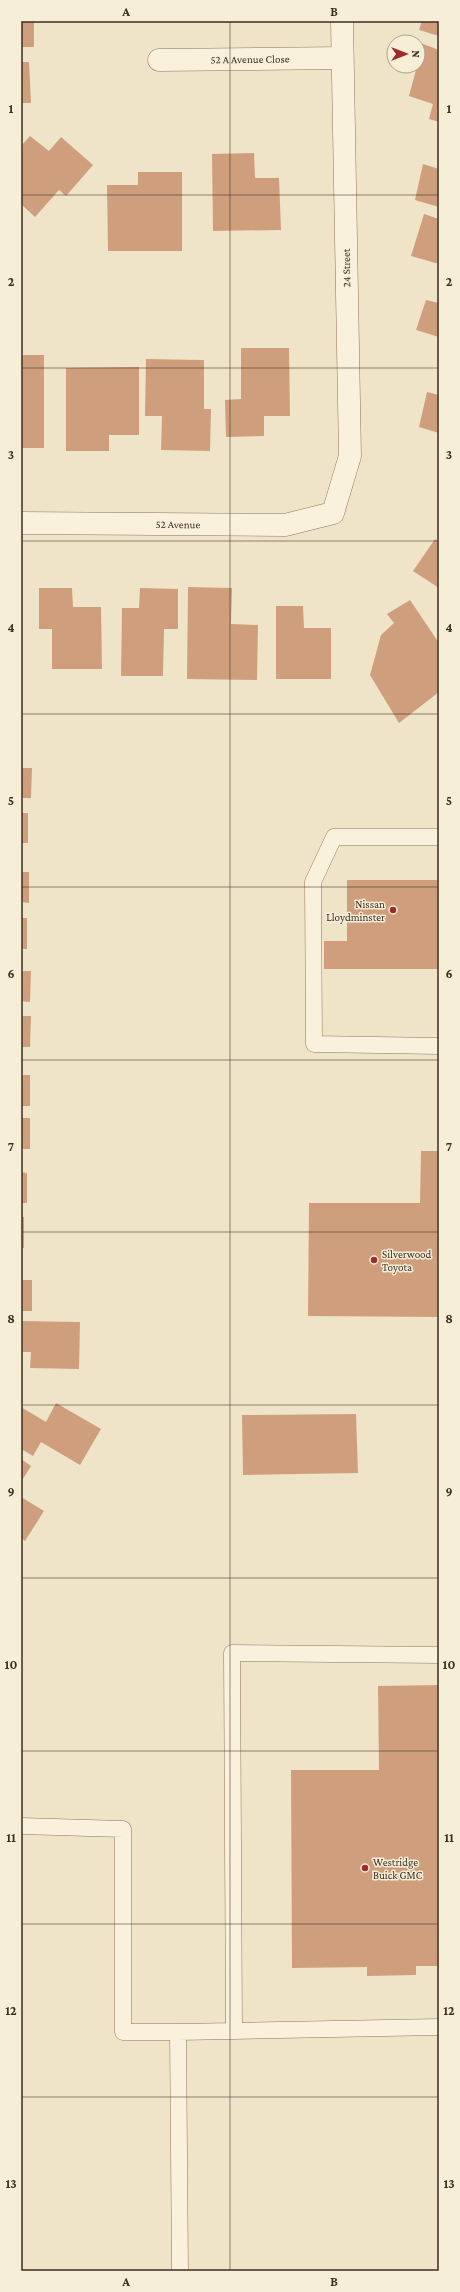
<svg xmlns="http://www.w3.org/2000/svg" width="460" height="2292" font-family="'Crimson Pro',serif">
  <rect width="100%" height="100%" fill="#f0e4c8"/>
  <path fill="#cf9f7d" d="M21,21h13v26h-13z
    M422,21h17v15l-20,-6z
    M423,44l16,6v72l-10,-3 4,-15 -24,-8z
    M21,62h8l2,41h-10z
    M30,136l19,15 12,-14 32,28 -27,31 -7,-6 -24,27 -14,-13v-58z
    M254,153l1,25h24l2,52 -68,1 -1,-77z
    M423,164l16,5v38l-24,-7z
    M138,172h44v79h-74l-1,-66h31z
    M424,214l15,5v45l-28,-8z
    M426,300l13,3v34l-23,-7z
    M241,348h48l1,68h-26v20l-38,1 -1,-37 16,-1z
    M21,355h23v93h-23z
    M146,359l58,1v49h7l-1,42 -49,-1 1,-34h-17z
    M139,367v68h-30v16h-43v-83z
    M427,392l12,3v38l-20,-6z
    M435,539l4,3v46l-26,-17z
    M188,587l44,1 -1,36 27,1 -1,55 -70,-1z
    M39,588h33l1,19h28l1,62h-50v-40h-13z
    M140,588l38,1v40h-14l-1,47h-42l1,-68h17z
    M410,600l29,43v49l-40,31 -29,-48 11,-40 13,-12 -7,-9z
    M276,606h27l1,22h27v51h-55z
    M21,768h11l-1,30h-10z
    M21,813h7v30h-7z
    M21,872h8v31l-8,-1z
    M347,880h92v89h-115v-28h23z
    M21,918h6v31h-6z
    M21,971h10l-1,31 -9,-1z
    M21,1016h10l-1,31h-9z
    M21,1075h9v31h-9z
    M21,1118h9v31h-9z
    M421,1151h18v166l-131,-1 1,-113h111z
    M21,1172l6,1v30h-6z
    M21,1217h3v31h-3z
    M21,1280h11v31h-11z
    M21,1321l59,1 -1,47 -49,-1 1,-16h-10z
    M56,1403l45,26 -21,36 -39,-23 -8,14 -12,-7v-42l25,15z
    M356,1414l2,59 -115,2 -1,-60z
    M21,1459l10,7 -10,16z
    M21,1497l23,14 -19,30 -4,-3z
    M439,1685v281h-23v9l-49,1v-9l-75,1 -1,-198h88l-1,-84z"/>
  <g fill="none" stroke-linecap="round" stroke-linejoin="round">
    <defs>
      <path id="service" d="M439,837h-105l-21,45 1,162 125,2
        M21,1826l102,3v203h55
        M234,2031l205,-4
        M180,2271l-2,-239 56,-1 -2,-378 207,2"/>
      <g id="minor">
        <path id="s1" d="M159,60l183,-2"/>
        <path id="s2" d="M21,523l264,2 48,-12 17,-57 -8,-435"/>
      </g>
    </defs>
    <use href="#service" stroke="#8d765c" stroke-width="17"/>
    <use href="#minor" stroke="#8d765c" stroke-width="23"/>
    <use href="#service" stroke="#faf1dc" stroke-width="16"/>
    <use href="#minor" stroke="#faf1dc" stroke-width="22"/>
  </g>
  <path fill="none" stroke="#3d2e20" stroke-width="1" stroke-opacity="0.55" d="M230,21v2250M21,195h418M21,368h418M21,541h418M21,714h418M21,887h418M21,1060h418M21,1232h418M21,1405h418M21,1578h418M21,1751h418M21,1924h418M21,2097h418"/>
  <g fill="#9e2a2b" stroke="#f7eed8" stroke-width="1.5">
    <circle cx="393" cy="910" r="4"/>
    <circle cx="374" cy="1260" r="4"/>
    <circle cx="365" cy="1868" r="4"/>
  </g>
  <g text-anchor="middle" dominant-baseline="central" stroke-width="3" stroke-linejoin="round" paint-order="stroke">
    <g font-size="11" fill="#3d2e20" stroke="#f7eed8">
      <text stroke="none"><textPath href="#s1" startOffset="91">52 A Avenue Close</textPath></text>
      <text transform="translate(346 268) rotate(-91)">24 Street</text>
      <text stroke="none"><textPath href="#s2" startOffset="157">52 Avenue</textPath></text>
    </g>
    <g font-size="11" fill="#3d2e20" stroke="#f7eed8" text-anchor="start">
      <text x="385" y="904" text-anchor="end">Nissan<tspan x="385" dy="13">Lloydminster</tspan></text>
      <text x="382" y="1254">Silverwood<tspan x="382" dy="13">Toyota</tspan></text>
      <text x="373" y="1862">Westridge<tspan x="373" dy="13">Buick GMC</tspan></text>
    </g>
  </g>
  <rect width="460" height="2292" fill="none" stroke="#f7eed8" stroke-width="44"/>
  <g transform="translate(406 54) rotate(90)"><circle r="19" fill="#f7eed8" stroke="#ada18e"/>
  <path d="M0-3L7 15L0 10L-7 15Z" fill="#9e2a2b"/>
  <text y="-6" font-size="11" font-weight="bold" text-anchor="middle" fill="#3d2e20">N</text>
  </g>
  <rect x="22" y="22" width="416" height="2248" fill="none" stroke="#3d2e20" stroke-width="1.5"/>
  <g font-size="13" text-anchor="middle" font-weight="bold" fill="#3d2e20">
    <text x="126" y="16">A</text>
    <text x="334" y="16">B</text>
    <text x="11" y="113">1</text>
    <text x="449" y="113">1</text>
    <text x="11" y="286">2</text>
    <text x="449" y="286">2</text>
    <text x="11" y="459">3</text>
    <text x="449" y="459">3</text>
    <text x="11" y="632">4</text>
    <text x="449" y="632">4</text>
    <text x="11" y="805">5</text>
    <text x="449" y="805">5</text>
    <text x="11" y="978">6</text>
    <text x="449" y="978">6</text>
    <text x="11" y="1151">7</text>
    <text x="449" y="1151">7</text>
    <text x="11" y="1323">8</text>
    <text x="449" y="1323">8</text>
    <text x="11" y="1496">9</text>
    <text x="449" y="1496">9</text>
    <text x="11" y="1669">10</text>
    <text x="449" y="1669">10</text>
    <text x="11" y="1842">11</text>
    <text x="449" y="1842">11</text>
    <text x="11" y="2015">12</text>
    <text x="449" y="2015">12</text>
    <text x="11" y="2188">13</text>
    <text x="449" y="2188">13</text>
    <text x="126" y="2286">A</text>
    <text x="334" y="2286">B</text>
  </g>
</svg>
